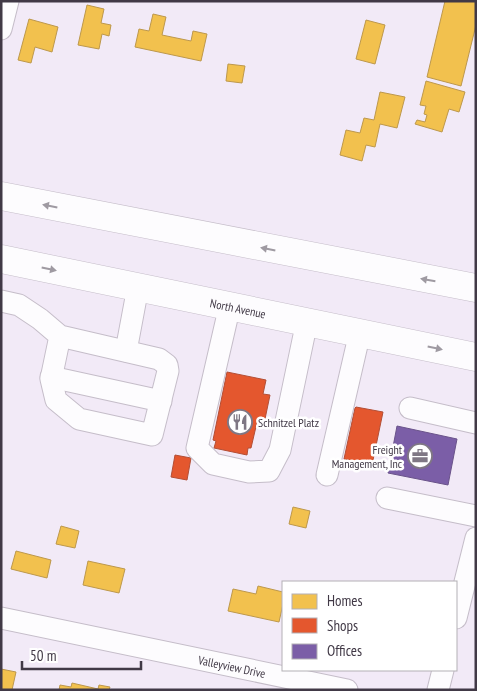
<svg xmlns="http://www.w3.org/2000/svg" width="477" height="691" font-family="'PT Sans Narrow',sans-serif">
  <rect width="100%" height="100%" fill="#f2eaf7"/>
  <path fill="#f2c14e" stroke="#bd984c" d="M445,1h31v24l-15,61 -34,-9z
    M87,5l17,4 -3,14 10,2 -2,11 -7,-2 -3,15 -21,-4z
    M153,14l13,3 -4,18 29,6 2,-10 14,3 -6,27 -66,-14 4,-18 10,2z
    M29,19l29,8 -6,25 -17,-5 -4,16 -13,-3z
    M366,20l19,5 -10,39 -19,-5z
    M228,64l17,2 -3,17 -16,-2z
    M426,81l39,11 -6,20 -10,-3 -7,23 -27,-8 2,-4 8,2 2,-7 -3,-1 2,-8 -6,-1z
    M380,92l25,5 -8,31 -17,-4 -5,23 -9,-2 -4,16 -22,-6 6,-25 14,3 4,-15 10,2z
    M293,507l17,4 -4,17 -17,-4z
    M61,526l18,5 -4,17 -19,-4z
    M16,551l35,9 -4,18 -36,-9z
    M88,561l37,8 -6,24 -36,-8z
    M258,586l25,6v12l-4,18 -51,-11 5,-22 23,5z
    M1,669l15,3 -4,18h-11z
    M72,683l26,6 1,-4 11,2 -1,3h-50l1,-5 11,2z"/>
  <path fill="#e4572e" stroke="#b34e35" d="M227,372l39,8 -3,14 7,1 -5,24 -7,-1 -7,30h-3l-1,7 -33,-7 2,-7 -3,-1z
    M356,407l27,5 -11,53 -28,-6 11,-51z
    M175,455l16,3 -4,22 -16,-3z"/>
  <path fill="#7b5ea7" stroke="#6a538a" d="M397,426l60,13 -9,46 -60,-12z"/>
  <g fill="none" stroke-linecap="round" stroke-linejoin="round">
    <defs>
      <g id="minor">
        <path d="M1,29l7,-28"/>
        <path d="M1,301l18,4 21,14 20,17 99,23 8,6 1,6 -16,64 -73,-16 -23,-19 -5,-21 9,-43"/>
        <path d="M230,305l-33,143 16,16 36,8 20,-1 11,-21 27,-129"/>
        <path d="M126,351l12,-64"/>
        <path d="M51,377l110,24"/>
        <path d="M410,408l66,15"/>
        <path d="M327,475l33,-143"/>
        <path d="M387,498l89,18"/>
        <path id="s1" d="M1,618l346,72"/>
        <path d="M456,618l20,-80"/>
        <path d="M438,690l5,-20"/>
      </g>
      <g id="major">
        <path d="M1,196l475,92"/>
        <path id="s2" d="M1,259l475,98"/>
      </g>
    </defs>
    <use href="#minor" stroke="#c5bdc9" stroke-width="23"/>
    <use href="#major" stroke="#c5bdc9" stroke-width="29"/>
    <use href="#minor" stroke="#fdfcfe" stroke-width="21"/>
    <use href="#major" stroke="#fdfcfe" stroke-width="28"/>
  </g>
  <defs><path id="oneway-solid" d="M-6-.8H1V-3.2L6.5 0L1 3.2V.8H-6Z" transform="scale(1.25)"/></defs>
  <g fill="#9f9aa2">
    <use href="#oneway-solid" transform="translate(50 206) rotate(-169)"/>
    <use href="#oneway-solid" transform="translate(268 249) rotate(-169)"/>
    <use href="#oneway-solid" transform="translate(49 269) rotate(12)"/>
    <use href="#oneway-solid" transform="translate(428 280) rotate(-170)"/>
    <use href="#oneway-solid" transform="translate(435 348) rotate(12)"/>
  </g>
  <defs>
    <symbol id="restaurant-ring" viewBox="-11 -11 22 22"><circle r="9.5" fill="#fff" stroke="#7f7784" stroke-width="1.5"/><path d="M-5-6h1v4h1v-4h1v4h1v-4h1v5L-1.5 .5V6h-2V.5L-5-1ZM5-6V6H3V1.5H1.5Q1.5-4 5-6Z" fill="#7f7784"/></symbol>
    <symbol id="office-ring" viewBox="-11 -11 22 22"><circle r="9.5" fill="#fff" stroke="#7f7784" stroke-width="1.5"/><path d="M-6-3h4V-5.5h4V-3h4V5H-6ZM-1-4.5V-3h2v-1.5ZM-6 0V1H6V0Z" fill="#7f7784"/></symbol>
  </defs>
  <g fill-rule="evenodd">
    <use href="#restaurant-ring" x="226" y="408" width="28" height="28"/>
    <use href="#office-ring" x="406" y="442" width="28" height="28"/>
  </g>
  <g text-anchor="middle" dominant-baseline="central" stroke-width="5" stroke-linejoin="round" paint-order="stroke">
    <g font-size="12" fill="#413946" stroke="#fff">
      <text stroke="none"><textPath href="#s2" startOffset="242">North Avenue</textPath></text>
      <text stroke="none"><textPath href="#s1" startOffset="236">Valleyview Drive</textPath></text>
    </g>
    <g font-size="12" fill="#413946" stroke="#fff" text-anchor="start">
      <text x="258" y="422">Schnitzel Platz</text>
      <text x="402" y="449" text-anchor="end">Freight<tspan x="402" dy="14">Management, Inc</tspan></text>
    </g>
  </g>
  <rect width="477" height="691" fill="none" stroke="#413946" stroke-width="5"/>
  <rect x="282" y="581" width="175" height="90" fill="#ffffff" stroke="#b3b0b5"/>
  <rect x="292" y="594" width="25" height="15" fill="#f2c14e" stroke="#b3b0b5"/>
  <text x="327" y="606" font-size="15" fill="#413946">Homes</text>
  <rect x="292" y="618" width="25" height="15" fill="#e4572e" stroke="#b3b0b5"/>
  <text x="327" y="631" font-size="15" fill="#413946">Shops</text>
  <rect x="292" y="644" width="25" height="15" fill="#7b5ea7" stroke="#b3b0b5"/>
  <text x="327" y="656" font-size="15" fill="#413946">Offices</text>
  <path d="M22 661v8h119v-8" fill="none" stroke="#413946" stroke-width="2.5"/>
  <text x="30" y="661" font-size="15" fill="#413946" stroke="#ffffff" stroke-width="4" paint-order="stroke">50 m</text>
</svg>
